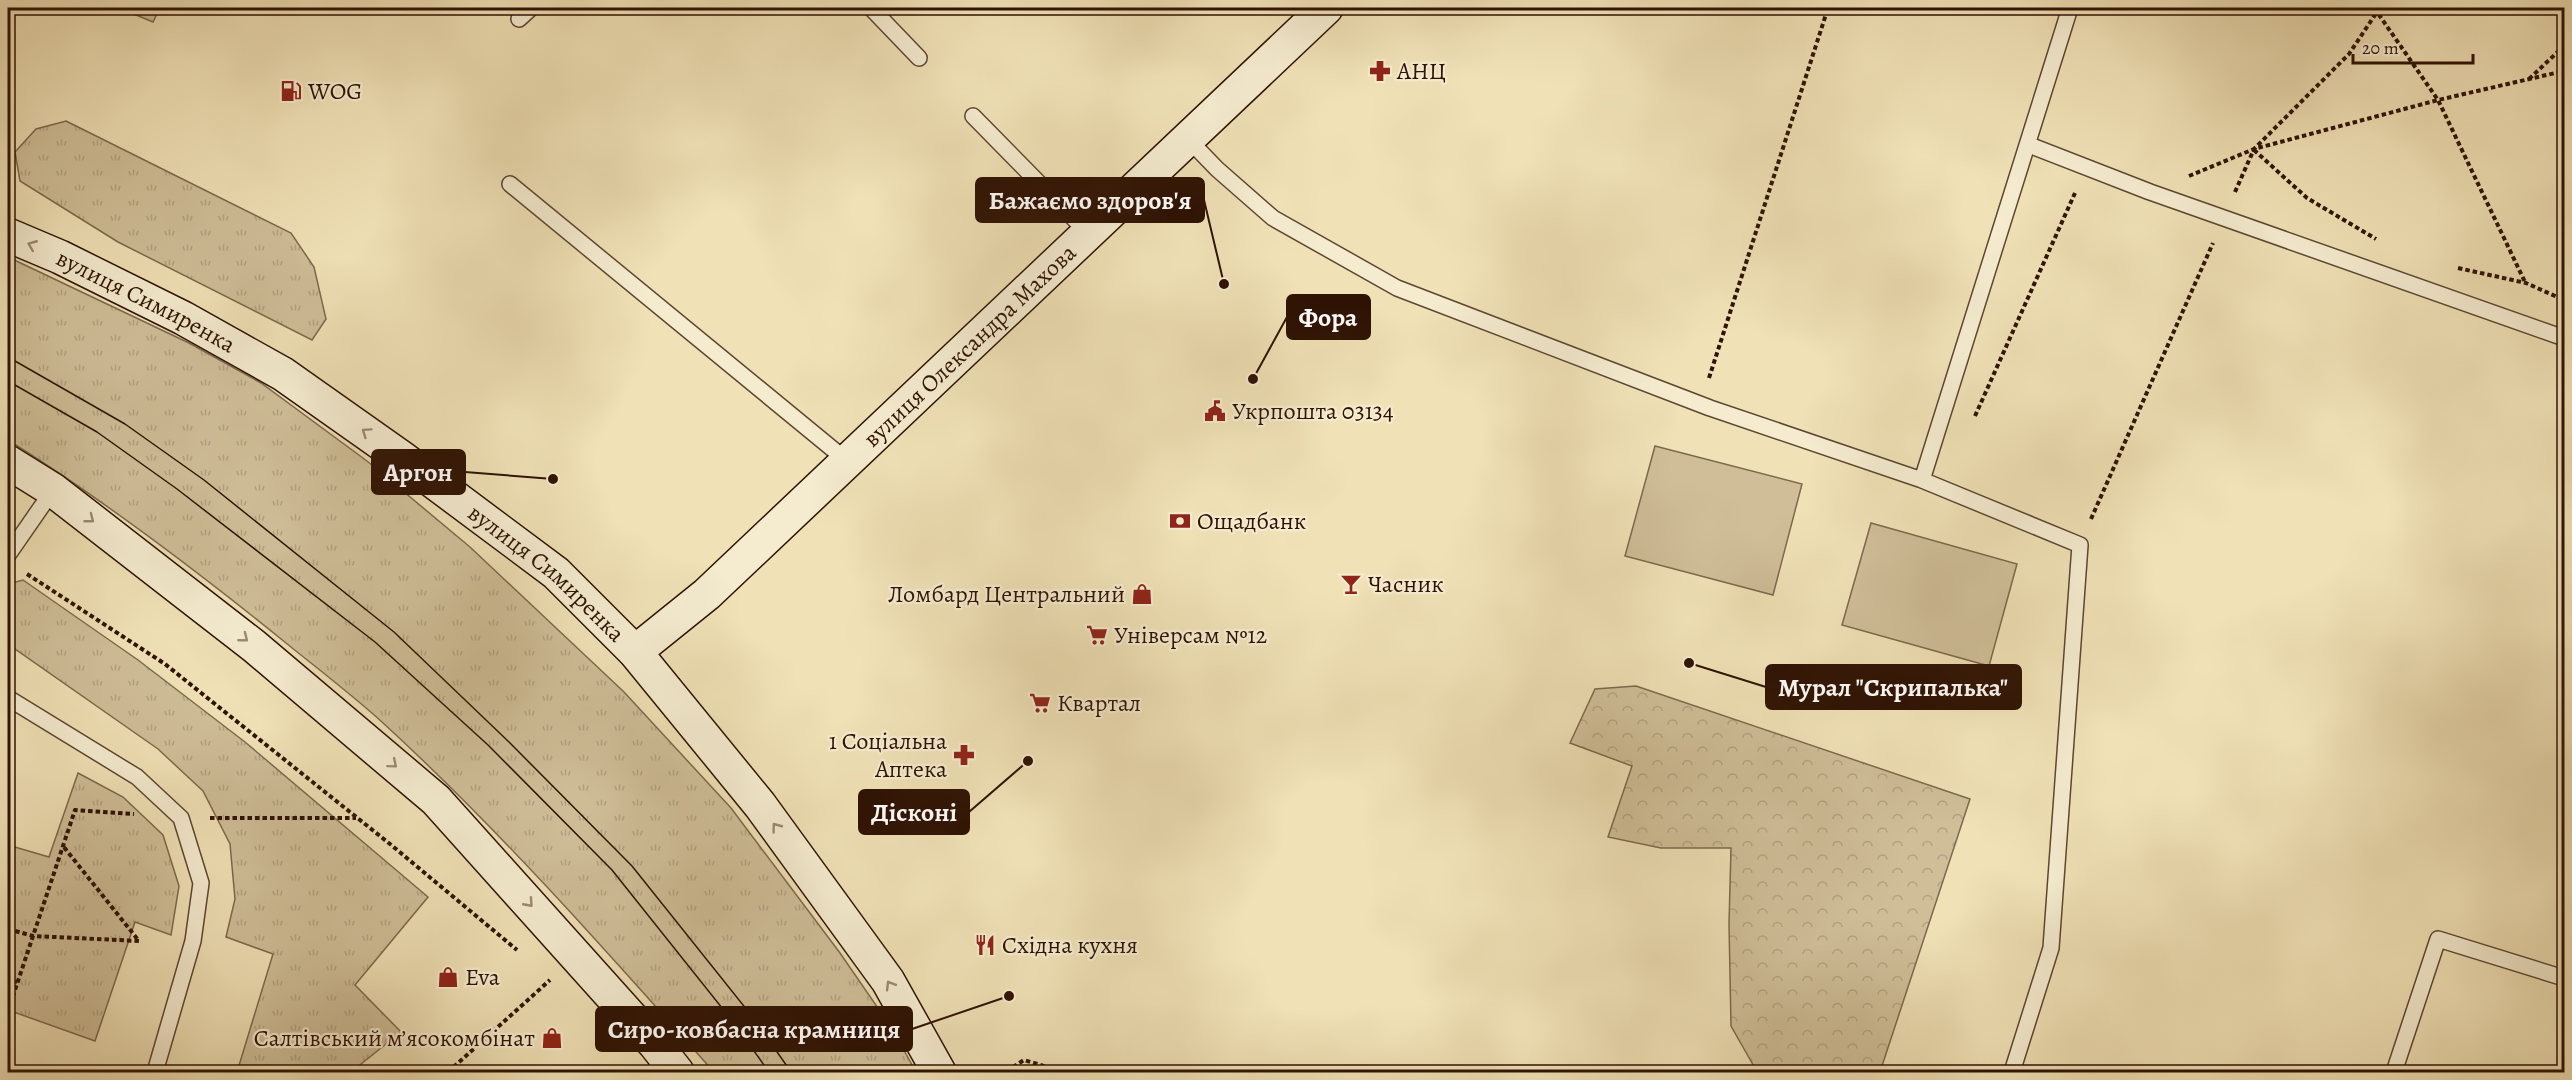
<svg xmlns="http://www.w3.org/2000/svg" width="2572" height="1080" font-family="Alegreya,serif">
  <defs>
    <pattern id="grass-tufts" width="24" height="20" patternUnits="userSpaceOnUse" patternTransform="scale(1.5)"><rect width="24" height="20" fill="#cfbe98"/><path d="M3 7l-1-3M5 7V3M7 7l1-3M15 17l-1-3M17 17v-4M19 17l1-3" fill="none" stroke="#b2a281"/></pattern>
    <pattern id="forest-crowns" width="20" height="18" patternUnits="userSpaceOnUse" patternTransform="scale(1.5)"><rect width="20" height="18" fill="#cfbe98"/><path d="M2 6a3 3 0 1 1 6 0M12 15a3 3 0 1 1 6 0" fill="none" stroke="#b2a281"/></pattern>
  </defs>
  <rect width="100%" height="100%" fill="#f0e1b6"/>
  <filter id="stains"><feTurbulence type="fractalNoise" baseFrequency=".00333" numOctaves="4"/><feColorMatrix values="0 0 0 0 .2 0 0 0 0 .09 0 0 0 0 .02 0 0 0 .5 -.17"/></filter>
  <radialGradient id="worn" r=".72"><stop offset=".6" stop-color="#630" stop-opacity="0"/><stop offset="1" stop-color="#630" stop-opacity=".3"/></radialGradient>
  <path fill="url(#grass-tufts)" stroke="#7e684e" stroke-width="1.5" d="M119,8h41l-7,14z
    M66,121l225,112 23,34 12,52 -14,21 -194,-98 -98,-61 -5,-29 21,-23z
    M8,257l181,86 72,40 106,78 103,86 154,145 107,116 109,145 51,74 25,45h-202c-107,-120 -213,-241 -332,-350 -31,-28 -64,-53 -96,-79 -90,-73 -181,-142 -278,-203z
    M23,580l115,80 107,82 183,155 -73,88 46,47 -50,40h-114l36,-118 -47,-17 9,-38 -5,-55 -27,-53 -45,-42 -150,-105v-60z
    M78,773l45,24 40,38 16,51 -8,49 -36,-13 -40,119 -87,-31v-165l41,12z"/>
  <path fill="url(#forest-crowns)" stroke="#7e684e" stroke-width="1.5" d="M1636,686l334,113 -90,273h-125l1,-2 -25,-44 -2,-102 2,-76h-70l-53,-11 24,-71 -62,-23 25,-54z"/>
  <path fill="#cfbe98" stroke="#7e684e" stroke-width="1.5" d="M1655,446l147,38 -29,111 -148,-39z
    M1871,523l146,41 -28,102 -147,-41z"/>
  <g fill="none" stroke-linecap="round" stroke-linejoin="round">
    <defs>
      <path id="lane" d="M871,8l48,50
        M519,19l12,-11
        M973,116l115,117
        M1188,139l29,30 56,49 124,70 313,120 212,72 158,65 -29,403 -39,124
        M2029,145l121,47 414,146
        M510,184l336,276
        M1922,480l148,-472
        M8,555l45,-65
        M8,698l129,79 44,41 20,65 -8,58 -38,131
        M2394,1072l44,-133 126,39"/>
      <g id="secondary">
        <path id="s1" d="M8,235l52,22 123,61 100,56 119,84 154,115 79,79 125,153 128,176 51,91"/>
        <path d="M8,462l45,28 201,156 182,154 219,244 22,28"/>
        <path id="s2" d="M635,652l72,-58 619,-586"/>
      </g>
    </defs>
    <use href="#lane" stroke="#5e4630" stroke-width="18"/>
    <use href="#secondary" stroke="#2e1203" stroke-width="36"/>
    <path stroke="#2e1203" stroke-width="4" stroke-dasharray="4.5 3" stroke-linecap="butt" d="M2379,8l-2,4 61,88 87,182
      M2529,79l35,-33
      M2254,150l53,48 69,41
      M2189,176l65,-27 184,-49 126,-29
      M2235,192l19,-43 95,-95 28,-42 -12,-4
      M2458,268l68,15 38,17
      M1709,378l119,-370
      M1975,416l100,-223
      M2091,519l122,-276
      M27,574l138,90 225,180 127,106
      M210,818h146
      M8,929l25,7 106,5 -76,-95
      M8,979l9,3
      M8,1011l67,-201 59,4
      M1013,1067l11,-7 40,12
      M448,1072l102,-92"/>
    <use href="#lane" stroke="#f5ecd0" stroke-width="15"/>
    <use href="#secondary" stroke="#f5ecd0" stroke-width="33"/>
    <path stroke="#2e1203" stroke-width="1.5" d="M8,357l117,67 79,56 190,152 115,110 123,124 123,154 36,52
      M8,381l89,51 80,57 198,153 113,103 124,125 122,153 35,49"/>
  </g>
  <defs><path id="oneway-chevron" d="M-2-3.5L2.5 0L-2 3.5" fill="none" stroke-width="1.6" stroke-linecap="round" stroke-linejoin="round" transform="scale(1.5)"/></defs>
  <g stroke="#9b8a74">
    <use href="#oneway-chevron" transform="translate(32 245) rotate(-158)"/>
    <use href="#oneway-chevron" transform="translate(366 432) rotate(-145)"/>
    <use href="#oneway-chevron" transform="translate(90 519) rotate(38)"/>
    <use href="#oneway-chevron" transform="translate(244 638) rotate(38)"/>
    <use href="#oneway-chevron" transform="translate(393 764) rotate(40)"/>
    <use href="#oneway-chevron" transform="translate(776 827) rotate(-127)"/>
    <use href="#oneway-chevron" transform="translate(529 903) rotate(48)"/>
    <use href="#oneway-chevron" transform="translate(890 985) rotate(-121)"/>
  </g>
  <defs>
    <symbol id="pharmacy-bare" viewBox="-9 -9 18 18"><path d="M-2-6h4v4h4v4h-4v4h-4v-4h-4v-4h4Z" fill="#8f2418" stroke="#f5ecd0" stroke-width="2.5" paint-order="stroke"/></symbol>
    <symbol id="fuel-bare" viewBox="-9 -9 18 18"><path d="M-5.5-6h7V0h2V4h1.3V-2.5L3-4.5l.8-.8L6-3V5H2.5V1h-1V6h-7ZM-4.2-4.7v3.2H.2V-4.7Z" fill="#8f2418" stroke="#f5ecd0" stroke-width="2.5" paint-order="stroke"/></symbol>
    <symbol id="civic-bare" viewBox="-9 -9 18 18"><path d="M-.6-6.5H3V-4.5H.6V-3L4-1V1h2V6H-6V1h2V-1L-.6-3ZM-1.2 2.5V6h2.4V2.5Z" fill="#8f2418" stroke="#f5ecd0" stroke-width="2.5" paint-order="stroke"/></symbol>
    <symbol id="bank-bare" viewBox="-9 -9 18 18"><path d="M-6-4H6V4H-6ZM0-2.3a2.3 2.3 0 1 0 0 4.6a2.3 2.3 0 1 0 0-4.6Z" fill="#8f2418" stroke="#f5ecd0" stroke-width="2.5" paint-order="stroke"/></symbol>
    <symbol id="bar-bare" viewBox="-9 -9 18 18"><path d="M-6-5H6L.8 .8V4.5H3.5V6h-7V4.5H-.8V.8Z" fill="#8f2418" stroke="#f5ecd0" stroke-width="2.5" paint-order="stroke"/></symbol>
    <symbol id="shop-bare" viewBox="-9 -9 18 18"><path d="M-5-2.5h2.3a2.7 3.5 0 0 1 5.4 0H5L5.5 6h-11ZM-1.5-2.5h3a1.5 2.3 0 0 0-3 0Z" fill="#8f2418" stroke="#f5ecd0" stroke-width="2.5" paint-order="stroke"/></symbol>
    <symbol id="supermarket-bare" viewBox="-9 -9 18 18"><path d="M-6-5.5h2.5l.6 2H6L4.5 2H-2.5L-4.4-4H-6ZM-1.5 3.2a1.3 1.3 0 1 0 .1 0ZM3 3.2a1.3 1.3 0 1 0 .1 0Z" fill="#8f2418" stroke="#f5ecd0" stroke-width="2.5" paint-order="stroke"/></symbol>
    <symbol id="restaurant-bare" viewBox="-9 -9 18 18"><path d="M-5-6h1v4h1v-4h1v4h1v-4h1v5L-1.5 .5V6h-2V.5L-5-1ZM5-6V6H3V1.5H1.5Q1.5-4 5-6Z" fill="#8f2418" stroke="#f5ecd0" stroke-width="2.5" paint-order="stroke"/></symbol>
  </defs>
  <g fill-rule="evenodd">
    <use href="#pharmacy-bare" x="1365" y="56" width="30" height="30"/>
    <use href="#fuel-bare" x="276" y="76" width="30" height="30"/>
    <use href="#civic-bare" x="1200" y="396" width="30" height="30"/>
    <use href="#bank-bare" x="1165" y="506" width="30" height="30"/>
    <use href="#bar-bare" x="1336" y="569" width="30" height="30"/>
    <use href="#shop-bare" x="1127" y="579" width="30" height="30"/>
    <use href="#supermarket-bare" x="1082" y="620" width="30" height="30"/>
    <use href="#supermarket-bare" x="1025" y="688" width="30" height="30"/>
    <use href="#pharmacy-bare" x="949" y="740" width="30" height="30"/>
    <use href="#restaurant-bare" x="970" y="930" width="30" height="30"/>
    <use href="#shop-bare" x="433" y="962" width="30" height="30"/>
    <use href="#shop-bare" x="537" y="1023" width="30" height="30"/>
  </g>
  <g text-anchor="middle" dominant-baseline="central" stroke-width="4.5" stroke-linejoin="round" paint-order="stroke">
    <g font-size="24" fill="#2e1203" stroke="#f5ecd0" text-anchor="start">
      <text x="1397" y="71">АНЦ</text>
      <text x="308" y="91">WOG</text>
      <text x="1232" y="411">Укрпошта 03134</text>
      <text x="1197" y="521">Ощадбанк</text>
      <text x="1368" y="584">Часник</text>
      <text x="1125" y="594" text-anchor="end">Ломбард Центральний</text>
      <text x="1114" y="635">Універсам №12</text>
      <text x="1057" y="703">Квартал</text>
      <text x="947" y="741" text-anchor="end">1 Соціальна<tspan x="947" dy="28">Аптека</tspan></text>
      <text x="1002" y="945">Східна кухня</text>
      <text x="465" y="977">Eva</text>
      <text x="535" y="1038" text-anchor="end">Салтівський м’ясокомбінат</text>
    </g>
    <g font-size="24" fill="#2e1203" stroke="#f5ecd0">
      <text stroke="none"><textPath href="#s1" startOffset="153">вулиця Симиренка</textPath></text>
      <text stroke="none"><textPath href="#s2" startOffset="454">вулиця Олександра Махова</textPath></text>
      <text stroke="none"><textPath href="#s1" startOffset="639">вулиця Симиренка</textPath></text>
    </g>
  </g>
  <path fill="none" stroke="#2e1203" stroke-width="2" d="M1224 284L1204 200M1253 379L1287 317M553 479L465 472M1689 663L1766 687M1028 761L969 812M1009 996L912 1029"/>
  <g fill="#2e1203" stroke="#f5ecd0" stroke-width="2">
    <circle cx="1224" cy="284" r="6"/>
    <circle cx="1253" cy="379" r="6"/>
    <circle cx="553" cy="479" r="6"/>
    <circle cx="1689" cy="663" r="6"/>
    <circle cx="1028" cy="761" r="6"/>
    <circle cx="1009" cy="996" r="6"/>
  </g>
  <g fill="#2e1203" stroke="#2e1203" stroke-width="2">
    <rect x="976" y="178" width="228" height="44" rx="6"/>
    <rect x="1287" y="295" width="83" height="44" rx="6"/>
    <rect x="372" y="450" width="93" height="44" rx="6"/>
    <rect x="1766" y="665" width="255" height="44" rx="6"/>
    <rect x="859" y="790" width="110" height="44" rx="6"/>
    <rect x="596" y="1007" width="316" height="44" rx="6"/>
  </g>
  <g font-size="26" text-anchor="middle" font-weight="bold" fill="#fff">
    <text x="1090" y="209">Бажаємо здоров'я</text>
    <text x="1328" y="326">Фора</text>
    <text x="418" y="481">Аргон</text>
    <text x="1893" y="696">Мурал "Скрипалька"</text>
    <text x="914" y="821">Дісконі</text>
    <text x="754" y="1038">Сиро-ковбасна крамниця</text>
  </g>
  <rect width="2572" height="1080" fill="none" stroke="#f0e1b6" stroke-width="30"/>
  <rect x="9" y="9" width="2554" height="1062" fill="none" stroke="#2e1203" stroke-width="3"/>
  <rect x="15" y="15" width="2542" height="1050" fill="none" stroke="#2e1203" stroke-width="1.5"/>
  <path d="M2353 54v9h120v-9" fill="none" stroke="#2e1203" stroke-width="3"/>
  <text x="2362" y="54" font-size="18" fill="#2e1203" stroke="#f5ecd0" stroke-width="4.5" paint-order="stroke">20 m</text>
  <rect width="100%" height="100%" filter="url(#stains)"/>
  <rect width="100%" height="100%" fill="url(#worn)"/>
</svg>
